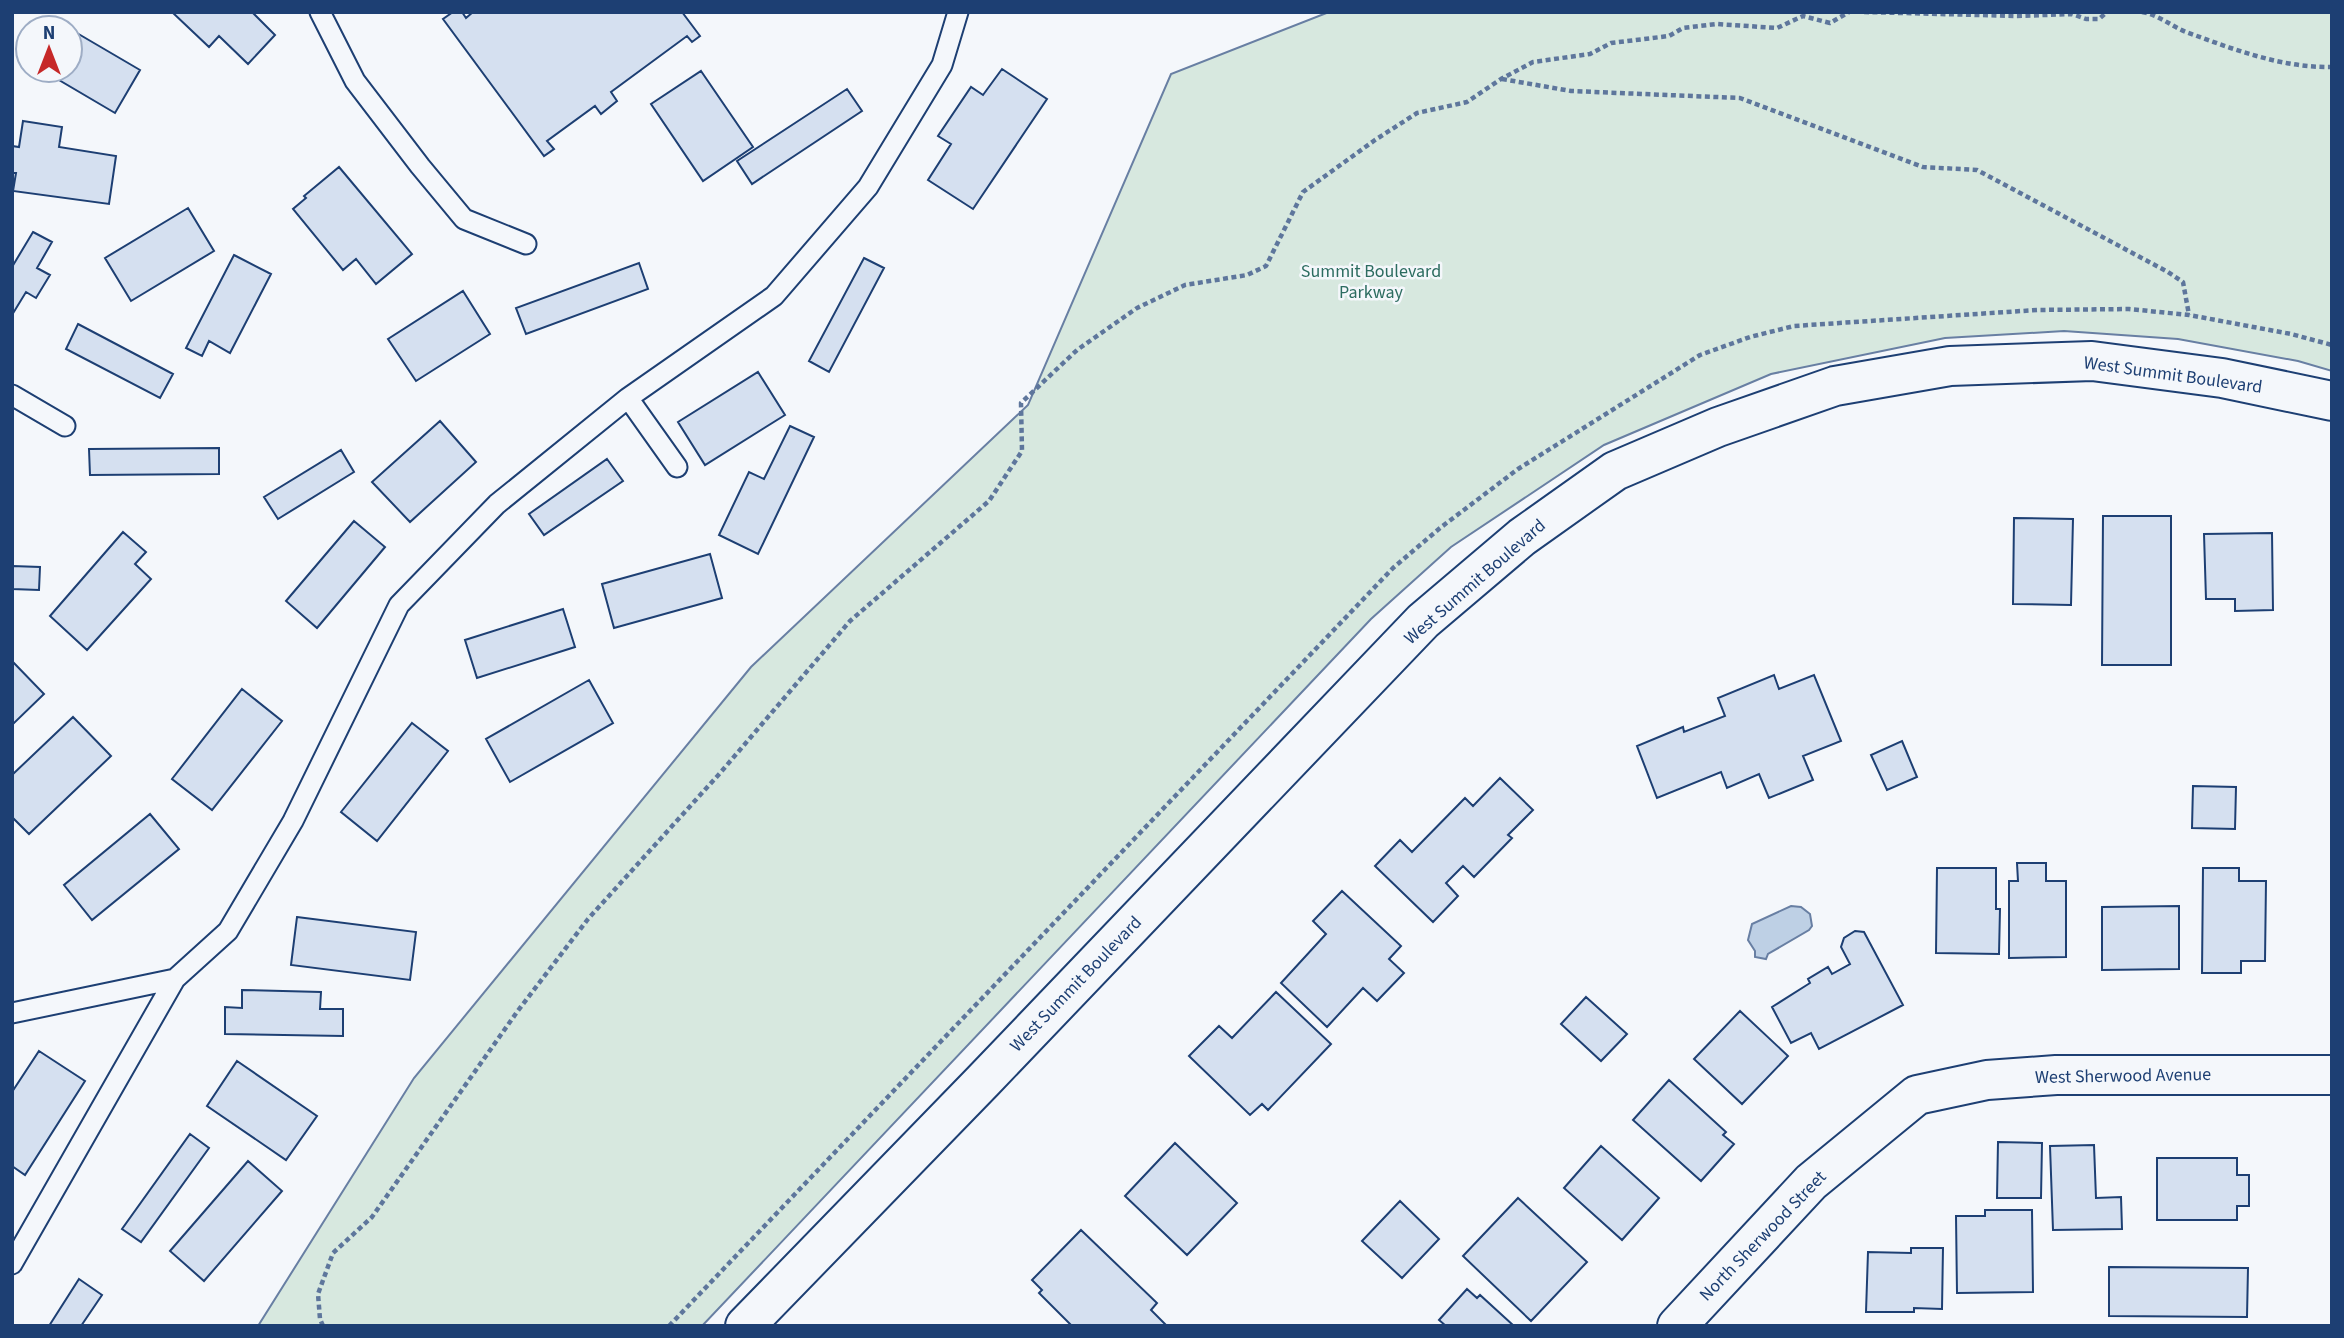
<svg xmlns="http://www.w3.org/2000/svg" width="2344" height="1338" font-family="'Source Sans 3',sans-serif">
  <rect width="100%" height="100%" fill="#f4f7fb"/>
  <path fill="#d7e8df" stroke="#687fa3" stroke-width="2" d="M1329,12h1003v359l-34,-10 -120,-22 -114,-8 -119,7 -174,36 -167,71 -153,102 -80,72 -669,707h-444l156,-248 337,-411 277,-262 143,-331z"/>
  <path fill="#bed0e5" stroke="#687fa3" stroke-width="2" d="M1791,906l10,1 9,7 2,12 -3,4 -41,24 -2,5 -11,-2v-6l-7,-11 4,-16z"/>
  <path fill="#d5e0f0" stroke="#1d3f73" stroke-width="2" d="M172,12h80l23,23 -27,29 -29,-28 -10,11z
    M453,12h9l4,6 7,-6h209l18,24 -8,6 -5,-6 -76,56 6,9 -16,13 -6,-8 -48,35 7,8 -10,7 -101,-137z
    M70,29l70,41 -25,43 -73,-43h28z
    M1002,69l45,30 -74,110 -45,-29 23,-36 -13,-8 33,-49 12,8z
    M701,71l52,76 -50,34 -52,-77z
    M847,89l15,22 -110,73 -15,-23z
    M23,121l39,6 -3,20 57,9 -7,48 -96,-13 3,-18h-4v-27l7,1z
    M339,167l73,87 -36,30 -20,-25 -13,11 -50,-61 13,-11 -2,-2z
    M188,208l26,43 -83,50 -26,-43z
    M33,232l19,10 -15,26 13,7 -14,23 -10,-6 -14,23v-48z
    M234,255l37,19 -41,79 -21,-12 -7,15 -16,-8z
    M864,258l20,10 -55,104 -20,-11z
    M639,263l9,26 -122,45 -10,-26z
    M463,291l27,43 -74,47 -28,-42z
    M78,324l95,50 -13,24 -94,-49z
    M758,372l27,43 -80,50 -27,-43z
    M440,421l36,41 -66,60 -38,-40z
    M790,426l24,11 -56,117 -39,-19 30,-63 15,7z
    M219,448v26l-129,1 -1,-26z
    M341,450l13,22 -76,47 -14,-22z
    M607,459l16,22 -79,54 -15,-21z
    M2103,516h68v149h-69z
    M2014,518l59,1 -2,86 -58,-1z
    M354,521l31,26 -68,81 -31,-27z
    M123,532l23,20 -11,12 16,15 -64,71 -37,-34z
    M2272,533l1,77 -38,1v-12h-29l-2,-65z
    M710,554l12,44 -108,30 -12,-44z
    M12,566l28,1 -1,23 -27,-1z
    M563,609l12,38 -98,31 -12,-38z
    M12,661l32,33 -32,31z
    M1774,675l5,14 35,-14 27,66 -38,15 10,24 -44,18 -10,-24 -32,14 -6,-16 -64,26 -20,-52 46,-19 1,5 41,-16 -7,-18z
    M589,680l24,43 -103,59 -24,-43z
    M242,689l40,32 -70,89 -40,-31z
    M73,717l38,39 -82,78 -17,-17v-42z
    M412,723l36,28 -71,90 -36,-29z
    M1902,741l15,36 -30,13 -16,-35z
    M1500,778l33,32 -25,25 4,3 -38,39 -11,-11 -17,17 12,13 -25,26 -58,-56 25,-26 12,12 53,-54 8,8z
    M2193,786l43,1 -1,42 -43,-1z
    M150,814l29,35 -87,71 -28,-35z
    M2017,863h29v18h20v76l-57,1v-77h9z
    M1937,868h59v41h4l-1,45 -63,-1z
    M2203,868h36v13h27l-1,80h-24v12h-39z
    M1342,891l59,55 -12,13 15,14 -27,28 -14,-13 -36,39 -46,-44 45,-49 -13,-13z
    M2179,906v63l-77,1v-63z
    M297,917l119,15 -6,48 -119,-15z
    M1855,931l9,1 39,73 -84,44 -8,-16 -20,10 -19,-36 38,-24 -2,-4 20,-12 4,7 18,-10 -9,-17 3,-9z
    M242,990l79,2 -1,17h23v27l-118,-2v-27l17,1z
    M1276,992l55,52 -63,66 -6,-6 -12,11 -61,-59 30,-30 13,12z
    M1586,997l41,37 -26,27 -40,-37z
    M1740,1011l48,45 -46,48 -48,-45z
    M39,1051l46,30 -60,94 -13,-9v-74z
    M237,1061l80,55 -31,44 -79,-54z
    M1669,1080l57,52 -3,3 11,9 -33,37 -68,-61z
    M190,1134l19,14 -68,94 -19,-13z
    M1998,1142l44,1 -1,55h-44z
    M1175,1143l62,60 -50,52 -62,-59z
    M2094,1145l2,53 25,-1 1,32 -69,1 -3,-84z
    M1601,1146l58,52 -37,42 -58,-52z
    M2157,1158h80v17h12v31h-12v14h-80z
    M248,1161l34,30 -78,90 -34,-30z
    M1518,1198l69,64 -56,59 -68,-65z
    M1400,1201l39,38 -37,39 -40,-37z
    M1985,1210h47l1,82 -76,1 -1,-77h29z
    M1081,1230l76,73 -6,7 16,16h-95l-33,-33 3,-3 -10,-10z
    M1911,1248h32l-1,61 -28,-1v4h-48l2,-60 43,1z
    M2109,1267l139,1 -1,49 -138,-1z
    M79,1279l23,16 -21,31h-32z
    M1467,1289l10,9 3,-3 34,31h-68l-7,-6z"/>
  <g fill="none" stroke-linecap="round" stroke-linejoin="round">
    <defs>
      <path id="service" d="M320,12l35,69 65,85 44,53 62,25
        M12,395l53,31
        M628,398l49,69
        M12,1013l163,-34 53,-48 65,-110 106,-216 98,-101 131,-106 146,-102 94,-109 74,-122 16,-53
        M12,1264l163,-285"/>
      <path id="minor" d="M1677,1326l134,-144 106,-87 70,-15 69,-5h276"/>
      <path id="tertiary" d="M745,1326l238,-245 440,-460 99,-84 93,-66 103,-44 117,-41 115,-20 142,-5 130,17 110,23"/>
    </defs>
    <use href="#service" stroke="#1d3f73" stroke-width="23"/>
    <use href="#minor" stroke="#1d3f73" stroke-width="42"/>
    <use href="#tertiary" stroke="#1d3f73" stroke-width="42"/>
    <path stroke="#5e769c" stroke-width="4.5" stroke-dasharray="5 3.5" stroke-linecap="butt" d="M1864,12l153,4 55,-2 14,5h13l8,-7
      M2142,12c17,3 29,14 44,20 47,17 95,36 146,35
      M1502,79l69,12 169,7 183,69 54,3 191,102 15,10 6,33
      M323,1326l-3,-7 -2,-25 15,-41 39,-36 145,-205 71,-93 133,-147 129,-151 139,-120 33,-50 -1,-48 56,-53 60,-42 48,-23 62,-10 19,-9 37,-74 72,-52 42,-27 50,-11 34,-23 32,-17 57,-8 21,-11 58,-7 14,-8 34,-4 60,4 26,-12 27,7 19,-11
      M669,1326l724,-758 47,-40 78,-59 182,-114 50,-18 44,-11 243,-16 92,-1 60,6 102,19 41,11"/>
    <use href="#service" stroke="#f4f7fb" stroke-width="19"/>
    <use href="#minor" stroke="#f4f7fb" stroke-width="38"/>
    <use href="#tertiary" stroke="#f4f7fb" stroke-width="38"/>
  </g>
  <g text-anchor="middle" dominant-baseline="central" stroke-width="5" stroke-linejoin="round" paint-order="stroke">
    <g font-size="18" fill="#2c6c60" stroke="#f4f7fb">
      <text x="1371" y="271">Summit Boulevard<tspan x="1371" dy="21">Parkway</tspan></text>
    </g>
    <g font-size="18" fill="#1d3f73" stroke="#f4f7fb">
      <text transform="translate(2173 375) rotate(8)">West Summit Boulevard</text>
      <text transform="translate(1475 582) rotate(-41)">West Summit Boulevard</text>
      <text transform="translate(1076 984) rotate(-46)">West Summit Boulevard</text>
      <text transform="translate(2123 1076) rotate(-1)">West Sherwood Avenue</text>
      <text transform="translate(1763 1236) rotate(-46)">North Sherwood Street</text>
    </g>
  </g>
  <rect width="2344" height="1338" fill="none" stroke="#1d3f73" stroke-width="28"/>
  <g transform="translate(49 49)"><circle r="33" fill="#f4f7fb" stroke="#9eadc5" stroke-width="2"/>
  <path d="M0-5L12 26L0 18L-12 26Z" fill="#c62828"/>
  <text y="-10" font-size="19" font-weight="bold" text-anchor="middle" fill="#1d3f73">N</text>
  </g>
</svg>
